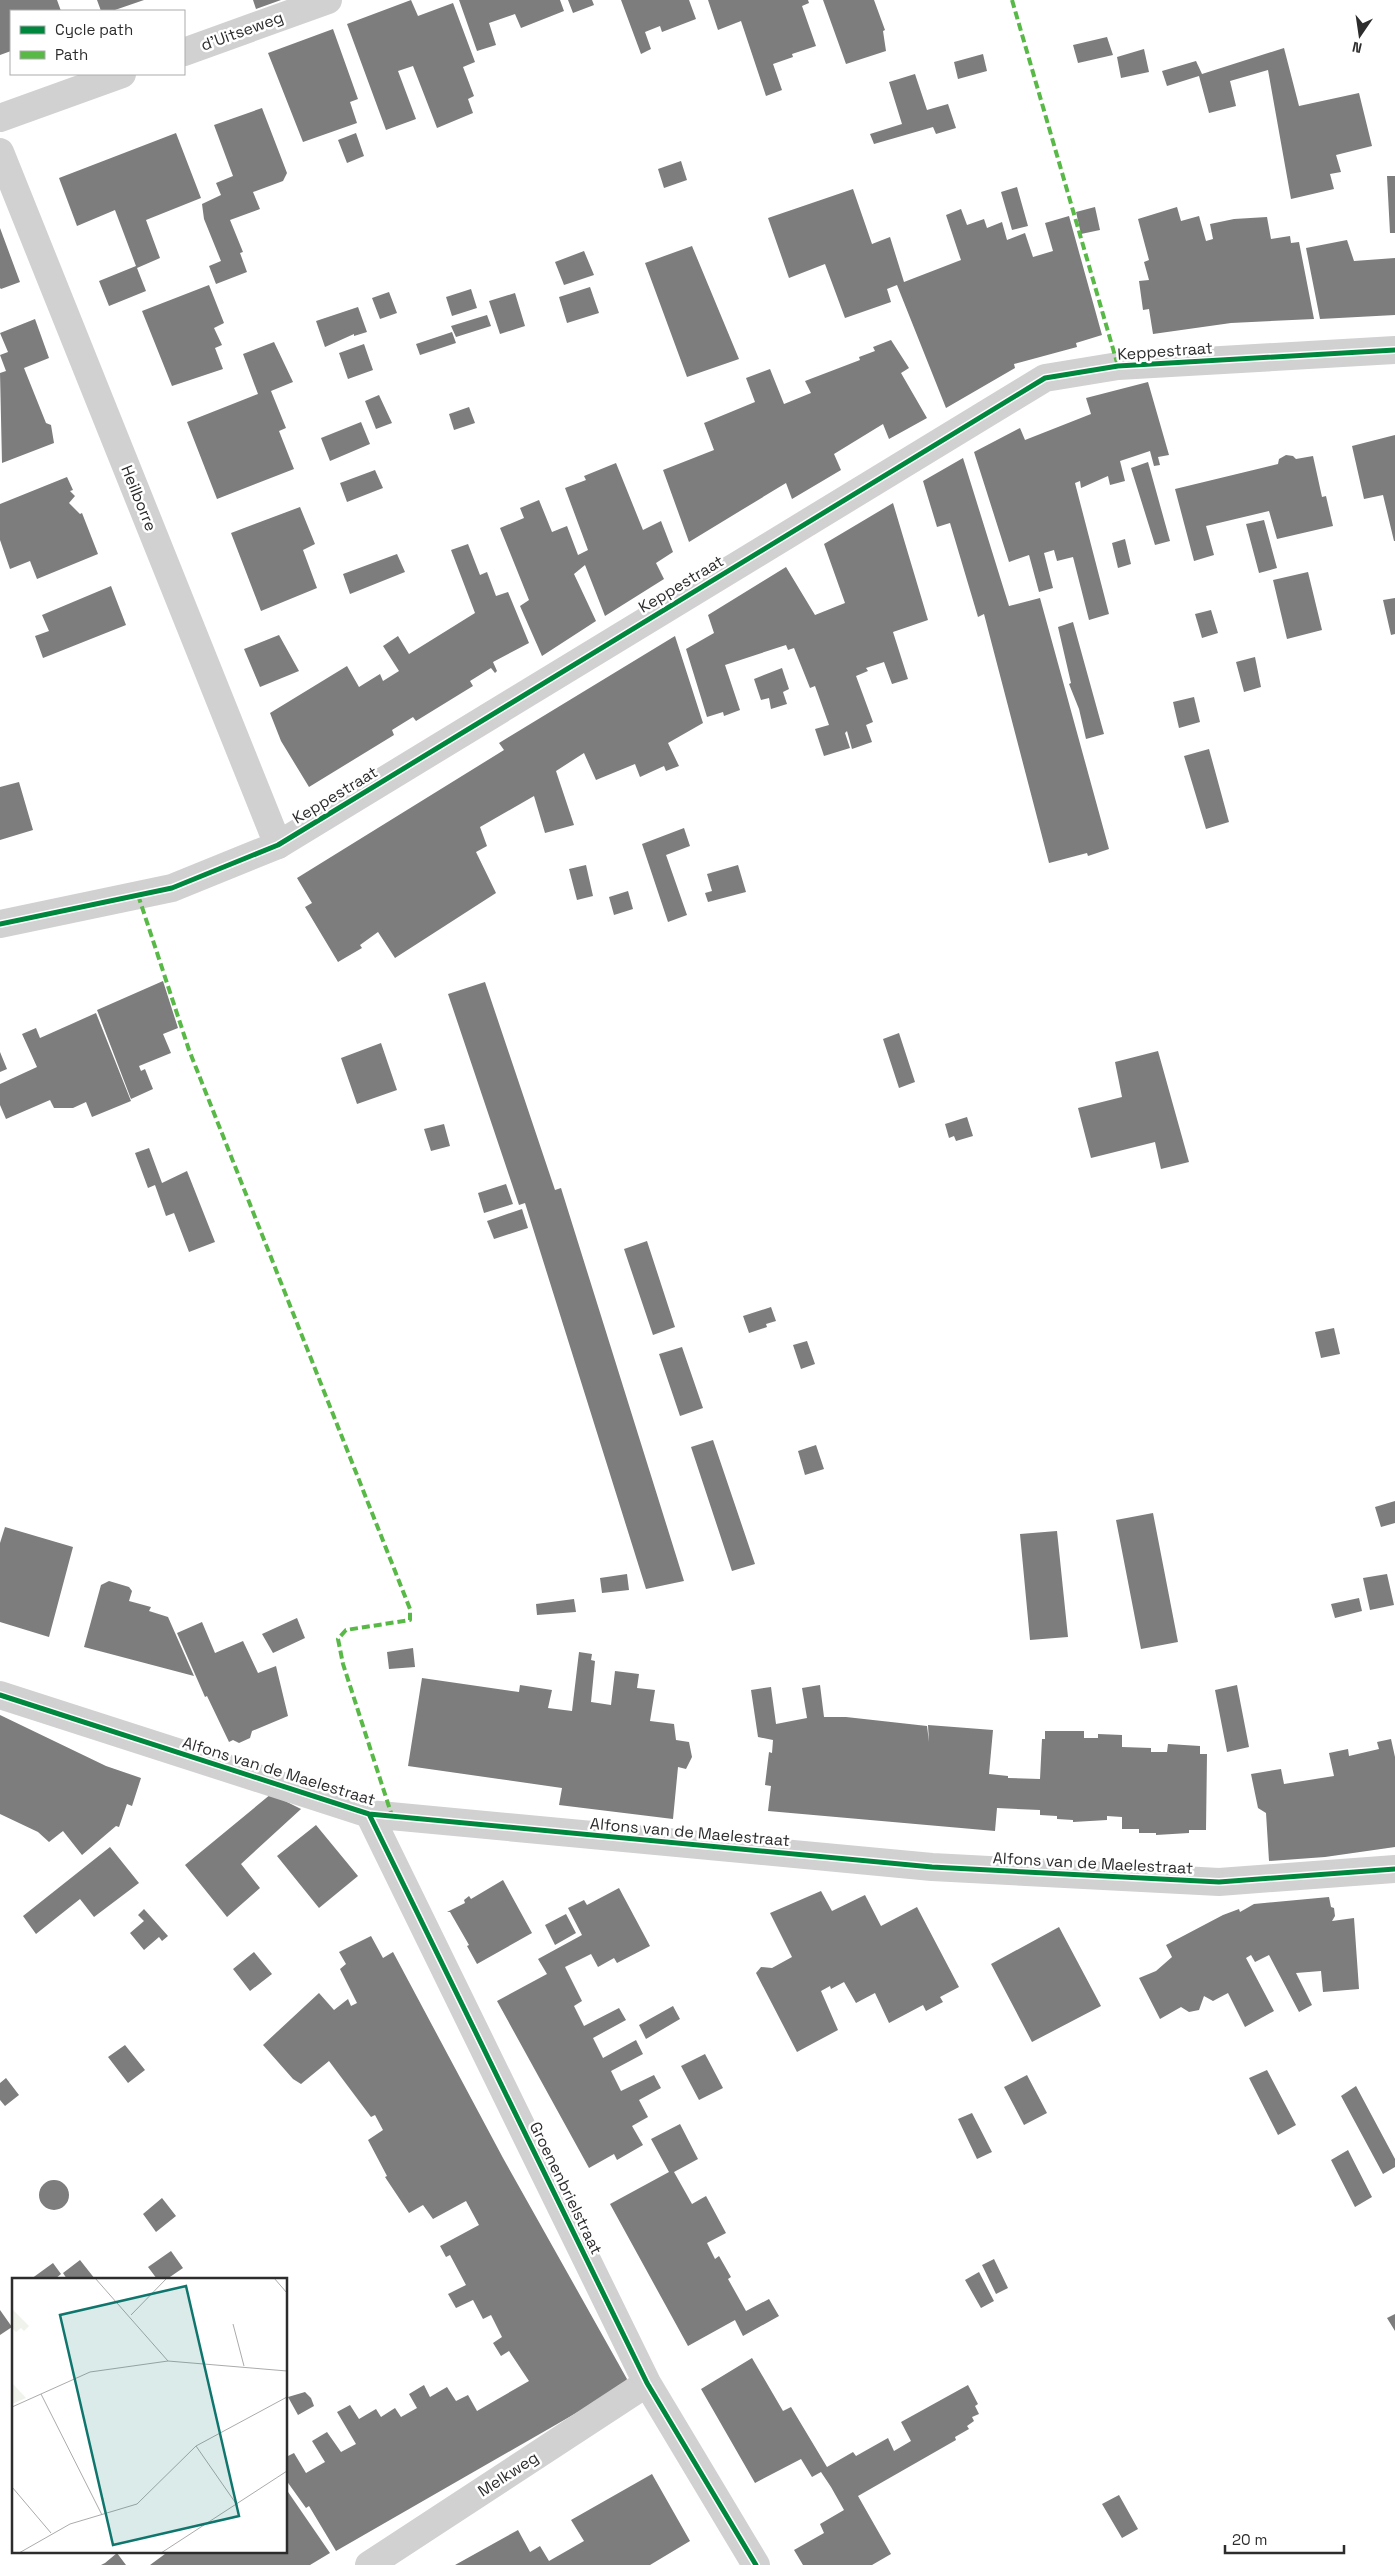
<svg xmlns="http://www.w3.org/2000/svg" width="1395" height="2565" font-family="'Space Grotesk',sans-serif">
  <rect width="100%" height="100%" fill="#fff"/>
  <path fill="#7d7d7d" d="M0,0h57l4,11h-50v40l-11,4z
    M97,0h47l-32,11h-11z
    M253,0h28l-25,9z
    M411,0l7,16 35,-13 22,59 -12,5 11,29 -6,3 5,14 -36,15 -24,-62 -15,5 18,48 -30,11 -39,-106z
    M459,0h101l4,11 -43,17 -6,-14 -26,9 7,22 -19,6z
    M568,0h24l2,5 -21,8z
    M621,0h68l7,19 -34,13 -2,-6 -15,6 6,17 -10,5z
    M708,0h100l1,3 -7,3 14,40 -24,8 1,3 -20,7 9,26 -16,6 -25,-75 -23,9z
    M823,0h51l11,30 -2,1 3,20 -40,13z
    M333,29l25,70 -8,3 7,21 -54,19 -35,-89z
    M1107,37l6,18 -35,8 -5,-18z
    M1284,48l15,58 60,-13 13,53 -36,9 5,17 -11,2 4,15 -43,10 -23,-129 -38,11 6,25 -27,7 -10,-37 -32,10 -5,-15 34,-10 6,13z
    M1144,49l5,23 -28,6 -4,-21z
    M983,54l4,17 -29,8 -4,-17z
    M915,74l12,36 21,-6 8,24 -20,6 -3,-7 -59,17 -4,-10 32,-10 -13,-42z
    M262,108l25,65 -4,8 -30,11 7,17 -30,11 13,32 -3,1 7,19 -31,12 -7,-18 12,-5 -17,-42 -2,-15 19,-9 -5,-12 17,-7 -19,-51z
    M176,133l25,65 -55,22 14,38 -23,10 9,23 -37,15 -10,-25 37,-15 -21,-56 -38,16 -18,-48z
    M356,133l8,23 -17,7 -9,-23z
    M681,161l6,19 -23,8 -6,-19z
    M1387,176h8v57h-5z
    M1017,187l11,39 -16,4 -11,-38z
    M853,189l19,55 18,-7 14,45 57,-22 -15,-45 15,-6 6,16 17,-6 3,9 15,-6 5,18 18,-7 8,24 20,-6 -8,-28 24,-7 33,119 -26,8 1,4 -63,17 1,4 -69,40 -49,-123 -10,4 4,13 -46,16 -20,-54 -36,14 -21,-60z
    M1095,207l5,23 -19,4 -5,-22z
    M1177,207l4,14 18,-5 7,25 7,-2 -3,-15 24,-5 33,-2 4,22 19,-3 1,7 8,-1 15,77 -83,4 -78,11 -4,-25 -6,1 -4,-29 10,-1 -5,-18 5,-2 -11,-41z
    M0,228l20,54 -19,7 -1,-1z
    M1347,240l7,21 41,-3v57l-75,4 -14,-71z
    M692,246l47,113 -52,18 -42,-114z
    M584,251l10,24 -30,10 -9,-23z
    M209,285l15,38 -10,5 8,17 -7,3 8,21 -51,17 -30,-75z
    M590,287l9,26 -32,10 -8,-26z
    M471,289l6,19 -25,8 -6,-19z
    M389,292l8,21 -17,6 -8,-21z
    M515,293l10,33 -25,8 -11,-33z
    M358,307l9,25 -13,4v-2l-29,13 -9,-26z
    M487,315l4,11 -35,11 -5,-11z
    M35,319l14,39 -25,10 22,55 5,2 3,18 -52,20 -2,-90 6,-2 -6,-16 8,-3 -8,-19z
    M452,332l4,11 -36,12 -4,-11z
    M891,340l18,28 -8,5 26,45 -38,21 -6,-15 -49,30 7,16 -49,29 -6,-16 -97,59 -26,-72 51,-20 -10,-27 51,-21 -9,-24 24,-9 14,35 27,-11 -6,-12 55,-21 -1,-3 16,-6 -2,-4z
    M274,342l19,40 -22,9 15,37 -7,3 15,38 -77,30 -30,-77 71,-28 -15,-40z
    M364,344l9,26 -25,9 -9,-26z
    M1148,382l21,73 -11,2 2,8 -6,1 -4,-15 -30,10 5,20 -15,4 -2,-9 -27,12 -1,-7 -5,2 34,131 -20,6 -16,-63 -16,4 -3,-11 -10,3 9,35 -14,4 -10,-37 -20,7 -35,-110 46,-24 5,12 66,-26 -5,-16z
    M379,395l13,28 -16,6 -11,-28z
    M469,407l6,16 -21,7 -5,-16z
    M361,422l9,22 -40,17 -9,-23z
    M1395,435v106h-1l-11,-46 -19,4 -12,-53z
    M1286,455l7,1 3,3 17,-3 9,41 4,-1 7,30 -56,13 -8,-28 -63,15 8,29 -20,6 -19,-72 103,-25 1,-5z
    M963,458l46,148 31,-8 69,251 -21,7 -1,-3 -38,10 -65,-249 -6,3 -28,-94 -13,4 -14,-46z
    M1148,462l22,79 -15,4 -24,-77z
    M616,463l27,67 18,-9 12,31 -17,11 8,16 -59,37 -20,-51 -11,9 22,47 -54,35 -22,-50 9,-6 -29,-72 24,-10 -4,-10 19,-8 13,32 15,-6 11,29 10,-5 -23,-62 21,-8 -2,-4z
    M375,470l8,18 -36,14 -7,-19z
    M67,477l6,13 -3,1 5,5 -6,7 11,11 2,-1 16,41 -61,25 -7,-18 -20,8 -10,-29v-36z
    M893,503l35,117 -35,12 15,47 -16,5 -8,-22 -18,6 2,3 -12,5 17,46 -7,3 6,17 -20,7 -5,-18 -2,2 5,15 -26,8 -9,-27 14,-4 -14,-39 -5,2 -16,-40 -6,2 -2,-5 -61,20 15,45 -16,6 -1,-4 -16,5 -21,-68 28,-16 -6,-18 78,-48 29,48 30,-12 -21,-59z
    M300,507l15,37 -12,6 14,38 -56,23 -30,-78z
    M1264,520l13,48 -18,5 -13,-49z
    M1125,539l6,25 -13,4 -6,-25z
    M468,544l12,31 7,-3 9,24 12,-4 21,51 -36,19 4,9 -2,2 -4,-5 -21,13 3,5 -57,35 -3,-4 -21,13 2,5 -85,52 -28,-46 -11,-28 77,-47 12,21 21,-13 3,7 16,-10 -16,-25 15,-10 11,18 66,-41 -24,-63z
    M397,554l8,18 -55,22 -7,-20z
    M1308,572l14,58 -35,9 -14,-59z
    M111,586l15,39 -83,33 -8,-22 14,-5 -7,-16z
    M1395,598v36l-4,1 -8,-35z
    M1211,610l7,23 -16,5 -7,-24z
    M1073,622l31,112 -18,5 -7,-30 -10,-25 2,-1 -13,-56z
    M279,635l20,36 -39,16 -16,-38z
    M675,636l28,87 -35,20 11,23 -13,5 -2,-5 -24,11 -5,-13 -39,16 -12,-27 -28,18 18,54 -29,8 -11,-37 -54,31 7,19 -11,6 20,41 -101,65 -17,-26 -18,13 2,3 -24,14 -33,-55 7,-4 -15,-25 207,-128 -5,-7z
    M1255,657l6,30 -17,5 -8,-30z
    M782,668l7,21 -6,3 4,12 -16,5 -2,-11 -8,2 -7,-21z
    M1194,697l6,25 -21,6 -6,-26z
    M1209,749l20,73 -23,7 -22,-73z
    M19,782l14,48 -33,10v-53z
    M684,828l6,18 -24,9 21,60 -19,7 -26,-78z
    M586,865l7,31 -16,4 -8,-31z
    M738,865l8,27 -38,10 -3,-9 7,-2 -5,-17z
    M628,891l5,18 -19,6 -5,-18z
    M163,981l15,47 -15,6 8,19 -32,13 2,5 4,-2 8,20 -22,10 -34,-89z
    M485,982l70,208 6,-2 123,393 -38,8 -121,-386 -6,2 -71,-211z
    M96,1013l35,88 -39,16 -6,-15 -13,6h-19l-4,-8 -44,19 -6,-14v-21l37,-17 -15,-33 14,-6 4,10z
    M899,1033l16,49 -16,6 -16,-49z
    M381,1043l16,47 -40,14 -16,-46z
    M1158,1051l31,111 -28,7 -6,-27 -64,16 -13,-50 44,-11 -7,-35z
    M0,1052l7,17 -7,3z
    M967,1117l6,19 -17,5 -2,-5 -5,2 -4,-14z
    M444,1124l6,22 -19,5 -7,-22z
    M149,1148l13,35 25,-12 28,71 -26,10 -15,-39 -8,3 -11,-31 -7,3 -13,-35z
    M506,1184l7,20 -29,9 -6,-20z
    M522,1209l6,19 -34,11 -7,-18z
    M647,1241l28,86 -22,8 -29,-86z
    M771,1307l5,14 -10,3 1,3 -18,6 -6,-17z
    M1334,1328l6,26 -19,4 -6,-26z
    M807,1341l8,23 -14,5 -8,-24z
    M682,1347l21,61 -23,8 -21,-62z
    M713,1440l42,124 -23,7 -41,-124z
    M816,1445l8,24 -19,6 -7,-24z
    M1395,1501v22l-14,4 -6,-20z
    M1153,1513l25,129 -37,7 -25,-129z
    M5,1527l68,20 -24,90 -49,-15v-79z
    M1057,1531l11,106 -38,3 -10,-106z
    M627,1574l2,16 -27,3 -2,-15z
    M1387,1574l7,31 -24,5 -7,-32z
    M109,1581l20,6 3,4 -3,10 22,6 -2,4 19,6 26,59 -110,-29 17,-62z
    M1359,1598l3,13 -27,7 -4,-14z
    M574,1599l2,13 -39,3 -1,-11z
    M297,1618l8,20 -32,15 -11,-19z
    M202,1622l13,31 28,-12 15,32 18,-7 12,50 -36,15 -2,7 -11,5 -6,-3 -4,2 -22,-46 -2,1 -28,-64z
    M413,1648l2,19 -26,2 -2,-17z
    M579,1652l13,2 -1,6 4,1 -4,41 20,3 4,-34 24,3 -2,14 18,2 -5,31 24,3 2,16 13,2 3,15 -6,12 -8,-2 -5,52 -114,-14 3,-17 -154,-22 14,-88 97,14 1,-7 32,5 -4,18 24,3z
    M820,1685l4,32h22l81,9 2,16 -1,-17 65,5 -4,44 19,2v2l32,1 2,-40h3v-8h39v7h14v-4l24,1v12l29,1v4h16l1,-8 32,2v8h7l-1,76h-17v3l-33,2v-2h-17v-4h-17v-12l-15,-1v4l-34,2v-2l-16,-1v-3l-17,-1v-5l-43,-2 -2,23 -227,-20 3,-25 -6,-1 4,-33 3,1 1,-13 -15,-3 -7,-47 20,-3 5,37 31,-6 -5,-30z
    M1237,1685l12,62 -22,5 -12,-62z
    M0,1715l106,51 35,12 -9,28 -5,-2 -8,23 -3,-1 -34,29 -19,-24 -14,11 -11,-10 -38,-18z
    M1391,1739l4,18v90l-70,10 -56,4 -3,-48 -8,-5 -7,-34 30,-5 3,15 50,-8 -5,-23 19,-4 1,7 30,-7 -2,-7z
    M271,1794l30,15 -60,55 19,24 -33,29 -42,-52z
    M316,1825l42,51 -39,32 -42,-52z
    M110,1847l29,36 -45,34 -14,-18 -44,35 -13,-18z
    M503,1880l29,53 -55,31 -10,-18 2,-1 -19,-33h-3l18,-9 -1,-3 5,-4 2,3z
    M619,1888l31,58 -33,17 -3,-5 -16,9 -7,-13 -26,13 17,34 -8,5 10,20 35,-18 7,12 -33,18 10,20 33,-18 7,14 -32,17 10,20 33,-16 7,13 -22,12 9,17 -16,9 11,19 -26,15 -3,-6 -25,14 -92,-167 50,-27 -9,-15 44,-24 -14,-27 16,-8 3,5z
    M821,1891l11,20 33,-16 16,31 36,-19 42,80 -19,10 3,5 -17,9 -3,-6 -34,18 -14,-30 -19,10 -12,-21 -13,7 -1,-3 -9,5 17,39 -41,22 -41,-79 5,-6 11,1 20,-11 -22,-44z
    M1329,1897l2,10 3,1 1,8 -3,5 22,-3 5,71 -36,3 -2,-21 -25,2 16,32 -13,7 -30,-57 -14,7 -4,-7 -5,3 28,53 -29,16 -17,-34 -15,8 -9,-5 -5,14 -10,2 -8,-5 -21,12 -21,-41 17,-7 16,-14 -6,-12 57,-30 16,-6 1,3 14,-8z
    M144,1909l24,27 -6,5 -3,-4 -15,13 -14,-17 14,-12 -6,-6z
    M566,1914l10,19 -21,12 -10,-20z
    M1059,1927l42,79 -69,36 -41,-78z
    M371,1936l12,22 10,-6 110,206 124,221 -2,6 -289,166 -27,-45 -3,2 -20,-28v-23l8,-4 12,20 19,-11 -13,-21 15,-9 14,20 15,-8 -19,-32 13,-7 9,14 17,-10 5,8 14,-9 6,9 16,-9 -8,-14 15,-9 6,12 17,-10 9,14 12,-6 9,16 52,-30 -20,-30 -8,5 -8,-13 9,-6 -11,-22 -8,4 -10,-19 -17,8 -8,-14 18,-9 -16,-30 -4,2 -6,-11 39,-21 -13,-24 -33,18 -10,-14 -14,8 -24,-36 2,-1 -19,-36 15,-10 -8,-15 -4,2 -42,-56 -28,23 -8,-5 -30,-34 56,-52 15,17 14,-11 3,7 6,-3 -17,-34 6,-5 -7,-12z
    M254,1952l18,22 -22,17 -17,-22z
    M673,2006l7,13 -34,20 -7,-14z
    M125,2045l20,25 -17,13 -20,-26z
    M705,2054l18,34 -24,12 -18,-34z
    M1267,2070l29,55 -18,10 -29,-57z
    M1027,2075l20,38 -23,12 -20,-38z
    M6,2078l13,17 -14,11 -5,-6v-17z
    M1356,2086l39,73v8l-12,7 -42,-78z
    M972,2113l20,39 -15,7 -19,-40z
    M680,2124l18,35 -24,13 18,32 14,-8 20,37 -19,10 8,16 4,-3 12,21 -3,2 18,32 23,-12 10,17 -36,20 -8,-16 -47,26 -78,-142 59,-32 -18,-33z
    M1348,2150l24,47 -17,10 -24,-47z
    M39 2195a15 15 0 1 1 30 0a15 15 0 1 1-30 0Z
    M162,2198l14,18 -20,16 -13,-18z
    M171,2251l12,17 -16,11h-10l-9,-12z
    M994,2259l14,29 -12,6 -14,-29z
    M80,2260l15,19h-28l-4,-6z
    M53,2263l8,11 -6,5h-24z
    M979,2272l15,29 -13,7 -16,-28z
    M0,2310l12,17 -12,8z
    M1395,2314v17l-8,-13z
    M752,2358l31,53 8,-4 36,60 26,-15 3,4 32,-18 6,13 17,-10 -10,-19 67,-37 10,19 -3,2 4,8 -7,3 2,4 -7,5 2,3 -14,8 1,3 -98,56 33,58 -19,11h-69l-9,-15 30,-17 -4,-9 24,-14 -13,-23 -10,-15 -9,5 -11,-18 -46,24 -54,-94z
    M305,2392l6,6 3,8 -16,9 -10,-18z
    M652,2474l38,67 -40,24h-195l63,-35 12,22 10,-6 9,15 35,-20 -13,-21z
    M286,2489l44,64 -20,12h-160l19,-14h117z
    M1119,2495l19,34 -16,9 -20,-34z
    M117,2553l9,12h-25l4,-2z"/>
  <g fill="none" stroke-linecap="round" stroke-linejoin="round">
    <path stroke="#d1d1d1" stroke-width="28" d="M184,52l144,-52
      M0,118l122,-44
      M0,152l278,693
      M0,1695l369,119 563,53 287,15 176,-13
      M369,1814l278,569 109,182
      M369,2565l278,-182"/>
    <path stroke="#d1d1d1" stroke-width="28" d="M0,924l172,-36 106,-43 767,-467 73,-12 277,-16"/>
    <path stroke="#58b947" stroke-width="4" stroke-dasharray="8 4" stroke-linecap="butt" d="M1012,0l106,366
      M138,895l51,155 221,559v11l-64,10 -8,9 5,25 49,152"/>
    <defs>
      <path id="cycleway" d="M0,924l172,-36 106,-43 767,-467 73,-12 277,-16
        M0,1695l369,119 563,53 287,15 176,-13
        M369,1814l278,569 109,182"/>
    </defs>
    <use href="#cycleway" stroke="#fff" stroke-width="8"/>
    <use href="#cycleway" stroke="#00873e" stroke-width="5"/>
  </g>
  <g text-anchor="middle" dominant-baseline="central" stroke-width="5" stroke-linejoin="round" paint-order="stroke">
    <g font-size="16" fill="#2c2c2c" stroke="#fff">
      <text transform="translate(242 31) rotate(-20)">d'Uitseweg</text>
      <text transform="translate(1165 351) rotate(-4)">Keppestraat</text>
      <text transform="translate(139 498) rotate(68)">Heilborre</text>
      <text transform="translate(681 584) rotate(-31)">Keppestraat</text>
      <text transform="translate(335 795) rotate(-31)">Keppestraat</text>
      <text transform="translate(279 1771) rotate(17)">Alfons van de Maelestraat</text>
      <text transform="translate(690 1832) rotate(5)">Alfons van de Maelestraat</text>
      <text transform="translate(1093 1863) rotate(3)">Alfons van de Maelestraat</text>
      <text transform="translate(566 2188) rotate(64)">Groenenbrielstraat</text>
      <text transform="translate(508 2474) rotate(-33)">Melkweg</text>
    </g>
  </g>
  <g transform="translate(12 2278)">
    <rect width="275" height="275" fill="#fff"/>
    <path d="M0,31l17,17 -5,5 -3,-3 -5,4 -4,-4zM0,105l14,15 -14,6z" fill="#f0f3eb"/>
    <path fill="none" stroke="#ababab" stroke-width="1" d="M83,0l73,83M262,0l13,15M119,37l36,-37M221,46l11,42M29,116l61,121M0,129l78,-35 78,-11 119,10M184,168l41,59M0,209l39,46M7,275l51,-29 67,-20 59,-58 91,-49M149,275l126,-82"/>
    <path fill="#0f766e" fill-opacity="0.15" stroke="#0f766e" stroke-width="2.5" d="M174,8l53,230 -126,29 -53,-230z"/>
    <rect width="275" height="275" fill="none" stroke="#2c2c2c" stroke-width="2.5"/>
  </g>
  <rect x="10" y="10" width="175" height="65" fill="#ffffff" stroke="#ababab"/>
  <rect x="20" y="26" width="25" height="8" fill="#00873e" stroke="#ababab"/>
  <text x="55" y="35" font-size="15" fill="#2c2c2c">Cycle path</text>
  <rect x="20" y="51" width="25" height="8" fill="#58b947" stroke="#ababab"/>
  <text x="55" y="60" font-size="15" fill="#2c2c2c">Path</text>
  <g transform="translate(1360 35) rotate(193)" stroke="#ffffff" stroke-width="4" paint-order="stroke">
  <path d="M0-4L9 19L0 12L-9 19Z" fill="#2c2c2c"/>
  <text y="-8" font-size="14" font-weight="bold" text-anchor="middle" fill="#2c2c2c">N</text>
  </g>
  <path d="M1225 2545v8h119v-8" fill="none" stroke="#2c2c2c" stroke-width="2.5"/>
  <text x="1232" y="2545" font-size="15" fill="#2c2c2c" stroke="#ffffff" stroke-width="4" paint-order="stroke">20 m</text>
</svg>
